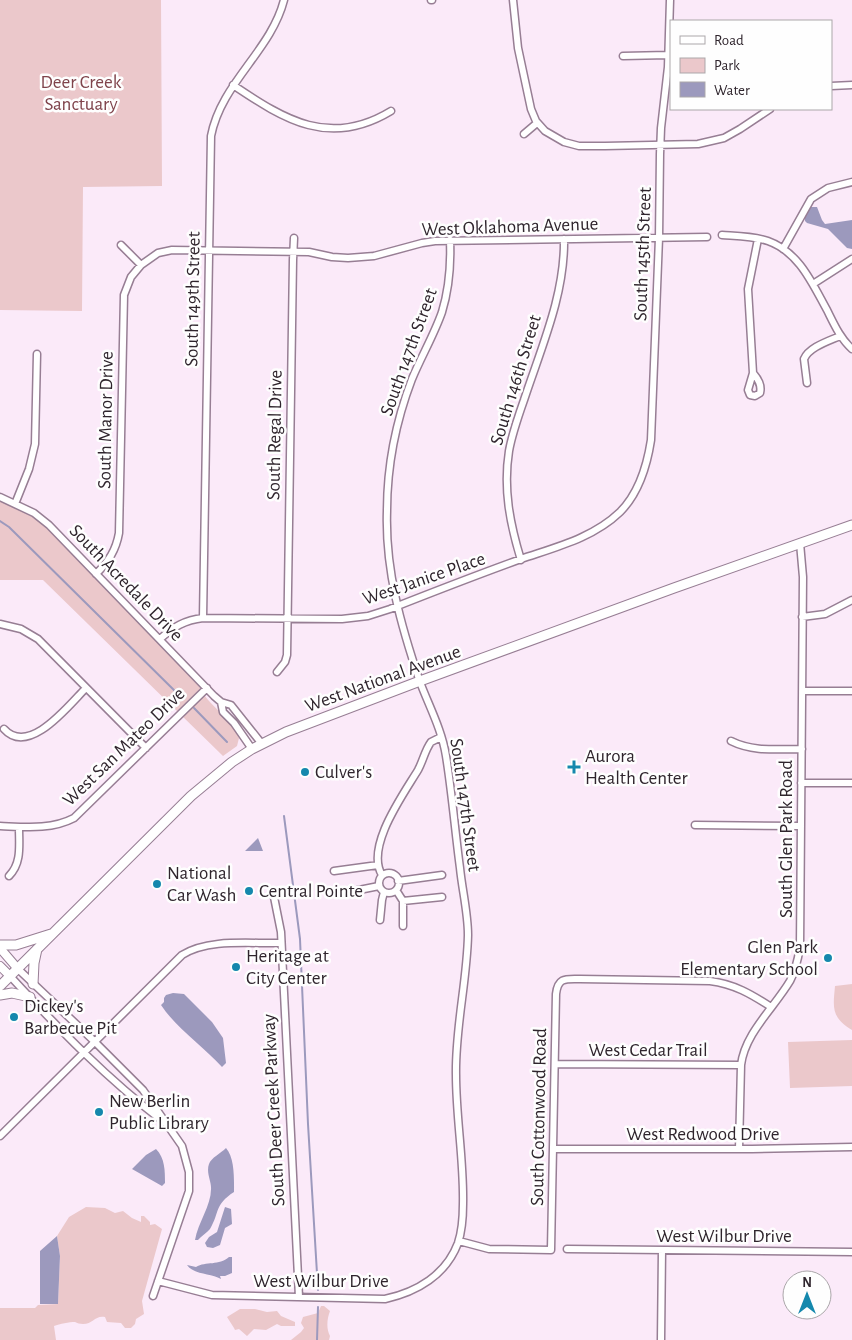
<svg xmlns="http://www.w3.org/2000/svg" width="852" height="1340" font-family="'Alegreya Sans',sans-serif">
  <rect width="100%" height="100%" fill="#fbeaf9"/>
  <path fill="#ebc8cb" d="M0,0h161l1,186 -79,1 -1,124 -82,-1z
    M0,500l25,10 15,11 159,163c3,18 34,33 40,54l-2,8 -14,10 -180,-176h-43z
    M852,984v46c-21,-13 -19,-22 -17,-44z
    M852,1040v46l-62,2 -2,-46z
    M86,1207l19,1 10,5 8,-2 9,7 9,4v-6h3l6,6v3l5,-1 7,5 -20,72 2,13 -8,5 -1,5 -4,4h-6l-4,-5 -14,-1 -2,-5c-10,-2 -12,7 -22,7 -3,0 -6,-1 -8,-2 -6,0 -15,2 -21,4l2,14h-56v-32h35l3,-3 20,-1 2,-48 -3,-20 12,-19z
    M321,1306h3l6,5c-3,8 -4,17 0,25l-1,4h-38l10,-8 3,-4 -3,-5 2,-6 15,-4z
    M240,1309h15l12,3 10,-1 4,5 14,6v4h-14l-4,-2 -11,6 -12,-1 -7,7 -8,-7 -4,1 -1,-2 -7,-11z"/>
  <path fill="#9c99bd" d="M811,207h6l5,13 3,4 27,-4v29l-5,-1 -19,-19 -21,-6 -2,-2v-5z
    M258,838l5,13h-18z
    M173,993l11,1 28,28 11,16 3,25 -4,4c-19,-21 -45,-38 -61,-62l3,-3v-4l2,-3z
    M226,1148c9,10 8,32 8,44 -20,13 -14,20 -24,37 -3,4 -9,7 -12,11h-3c3,-18 17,-35 16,-53 0,-6 -5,-15 -2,-23 2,-6 12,-11 17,-16z
    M156,1149c9,9 9,22 9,34l-3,3 -30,-17 14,-14z
    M225,1207l6,2 1,15 -7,4 -5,17 -7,3 -6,-1 -2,-4 4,-6 8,-5z
    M57,1236l3,20 -2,48h-18v-53z
    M229,1257h3v16l-7,3h-5l1,3c-10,-6 -27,-4 -34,-14l9,2c10,-6 23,-1 33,-10z"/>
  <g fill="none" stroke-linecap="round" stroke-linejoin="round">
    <path stroke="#9c99bd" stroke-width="2" d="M0,521l9,6 173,171
      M194,708l33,34
      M284,816l16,123 8,185 10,166
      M317,1340l1,-33"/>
    <defs>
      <path id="minor" d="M431,0h1
        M513,0l5,48 13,61 5,12 9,10 19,11 15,4h26l93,-2 26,-6 16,-9 30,-20
        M623,56l45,-1
        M233,85c52,35 97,63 158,26
        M831,86l21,-1
        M524,134l13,-11
        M722,235c15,1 32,1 46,6 31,11 44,42 59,69 7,14 13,28 25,39
        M121,245l20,20
        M783,249l28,-50 17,-11 24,-6
        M813,284l39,-25
        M753,373c5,6 9,12 7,20l-5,3 -5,-1 -2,-5 5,-17 -5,-84 10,-50
        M807,383l-3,-24c5,-12 25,-18 36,-23
        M0,497l34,16 15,12 165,171 7,6 10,3 31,39
        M15,504l14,-35 6,-25 2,-90
        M521,560c-11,-36 -18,-71 -12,-109 3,-17 9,-34 15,-51 17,-52 41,-105 40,-161
        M96,574c13,-13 20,-24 23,-41l5,-238 7,-18 10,-12 17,-12 14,-3 137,2 23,5 16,1 26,-2 48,-13 13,-2 272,-4
        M802,617l23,-3 27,-14
        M203,618l8,-482c10,-53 60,-85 73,-136
        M0,624l21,5 17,10 108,109
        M160,639c13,-12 25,-19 43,-21l139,1 26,-3 22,-7c43,-17 87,-34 131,-50 35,-12 72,-21 99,-47 19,-19 27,-46 31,-72l8,-202 1,-84 1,-26 7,-61 2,-67
        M277,672l8,-10 2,-7 6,-395 1,-22
        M802,691h50
        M221,702l2,10 11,11 18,26
        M4,729c25,28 65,-24 82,-41
        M731,741c22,11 46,8 71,8
        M801,783h51
        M695,825l106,1
        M0,826c25,1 51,4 74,-8l133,-130
        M334,871l44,-6
        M379 883a10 10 0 1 1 20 0a10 10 0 1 1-20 0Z
        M382,875c-17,-28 21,-80 36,-105 5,-9 7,-20 13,-28l10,-5
        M9,876c13,-13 10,-31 10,-49
        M398,881l44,-6
        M396,890l7,11 39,-4
        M273,892l8,40 18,365
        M339,894l40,-8
        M403,901v25
        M380,920l2,-20 2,-8
        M18,969l76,72 49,49 39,56 7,26v19l-36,105
        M10,976c48,52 97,103 154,146
        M555,1064l186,1
        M0,1136l182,-181c27,-17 69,-11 99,-12
        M554,1149h198l100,-2
        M739,1149l2,-84c4,-32 33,-57 49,-84 6,-11 8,-22 10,-34l3,-370 -3,-34
        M459,1241l30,8 62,1 5,-256c2,-17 10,-15 24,-15l130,2c24,3 41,13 61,26
        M567,1249l285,3
        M158,1281l54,14 173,4c32,-7 61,-24 73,-56 4,-12 5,-26 5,-39 1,-43 -7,-86 -7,-129 -1,-47 11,-93 12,-140 0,-22 -6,-46 -8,-67 -5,-37 -8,-75 -14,-112 -4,-26 -17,-50 -26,-74 -19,-56 -35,-112 -33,-171 0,-45 9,-90 25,-132 9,-22 22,-44 30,-67 7,-23 9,-48 8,-72
        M661,1340l1,-90"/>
      <path id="tertiary" d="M0,948l18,21
        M0,966l10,10"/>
      <path id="secondary" d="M0,945h16l35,-11
        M33,984l1,-21 3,-14
        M0,986l191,-190 41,-34 20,-13 34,-17 134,-51 254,-93 178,-63
        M0,995l12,-2 18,4"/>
    </defs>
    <use href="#minor" stroke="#977e94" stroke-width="9"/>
    <use href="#tertiary" stroke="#977e94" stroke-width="10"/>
    <use href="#secondary" stroke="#977e94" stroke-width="11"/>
    <use href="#minor" stroke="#fff" stroke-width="6"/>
    <use href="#tertiary" stroke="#fff" stroke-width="8"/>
    <use href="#secondary" stroke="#fff" stroke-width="9"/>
  </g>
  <g fill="#1588ad" stroke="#fefefe" stroke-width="2">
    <path d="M571.5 759.5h5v5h5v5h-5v5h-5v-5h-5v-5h5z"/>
    <circle cx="305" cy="772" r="5"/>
    <circle cx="157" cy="884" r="5"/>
    <circle cx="249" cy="891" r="5"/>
    <circle cx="828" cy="958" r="5"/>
    <circle cx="236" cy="967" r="5"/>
    <circle cx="14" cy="1017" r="5"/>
    <circle cx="99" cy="1112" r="5"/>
  </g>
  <g text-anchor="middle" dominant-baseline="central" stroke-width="5" stroke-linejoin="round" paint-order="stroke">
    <g font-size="19" fill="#7f434b" stroke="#fefefe">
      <text x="81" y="82">Deer Creek<tspan x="81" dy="22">Sanctuary</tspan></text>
    </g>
    <g font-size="19" fill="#2f252d" stroke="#fefefe">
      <text transform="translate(510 227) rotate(-2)">West Oklahoma Avenue</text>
      <text transform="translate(643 254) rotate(-88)">South 145th Street</text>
      <text transform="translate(193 299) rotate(-89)">South 149th Street</text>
      <text transform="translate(409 352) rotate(-70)">South 147th Street</text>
      <text transform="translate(516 380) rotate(-73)">South 146th Street</text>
      <text transform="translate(106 420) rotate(-89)">South Manor Drive</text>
      <text transform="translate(275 435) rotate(-89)">South Regal Drive</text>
      <text transform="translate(424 579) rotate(-19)">West Janice Place</text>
      <text transform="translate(126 583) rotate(46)">South Acredale Drive</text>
      <text transform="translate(383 679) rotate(-20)">West National Avenue</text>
      <text transform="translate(124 747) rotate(-44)">West San Mateo Drive</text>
      <text transform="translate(465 805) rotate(82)">South 147th Street</text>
      <text transform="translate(786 839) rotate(-90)">South Glen Park Road</text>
      <text x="648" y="1050">West Cedar Trail</text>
      <text transform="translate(274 1110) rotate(-93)">South Deer Creek Parkway</text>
      <text transform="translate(539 1117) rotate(-89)">South Cottonwood Road</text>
      <text x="703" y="1134">West Redwood Drive</text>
      <text x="724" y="1236">West Wilbur Drive</text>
      <text x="321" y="1281">West Wilbur Drive</text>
    </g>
    <g font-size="19" fill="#2f252d" stroke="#fefefe" text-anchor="start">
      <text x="585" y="756">Aurora<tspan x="585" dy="22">Health Center</tspan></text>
      <text x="315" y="772">Culver's</text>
      <text x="167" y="873">National<tspan x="167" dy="22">Car Wash</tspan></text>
      <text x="259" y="891">Central Pointe</text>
      <text x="818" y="947" text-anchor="end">Glen Park<tspan x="818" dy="22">Elementary School</tspan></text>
      <text x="246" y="956">Heritage at<tspan x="246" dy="22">City Center</tspan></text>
      <text x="24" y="1006">Dickey's<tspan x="24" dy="22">Barbecue Pit</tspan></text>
      <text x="109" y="1101">New Berlin<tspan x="109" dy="22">Public Library</tspan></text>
    </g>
  </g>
  <rect x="670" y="20" width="162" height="90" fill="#fefefe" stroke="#aba7aa"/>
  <rect x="680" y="36" width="25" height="8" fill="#ffffff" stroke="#aba7aa"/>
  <text x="714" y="45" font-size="15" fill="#2f252d">Road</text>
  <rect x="680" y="58" width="25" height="15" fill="#ebc8cb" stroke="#aba7aa"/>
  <text x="714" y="70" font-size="15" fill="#2f252d">Park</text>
  <rect x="680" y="82" width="25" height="15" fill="#9c99bd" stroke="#aba7aa"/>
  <text x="714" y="95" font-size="15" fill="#2f252d">Water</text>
  <g transform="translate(807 1295)"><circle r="24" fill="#fefefe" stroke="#aba7aa"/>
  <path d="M0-4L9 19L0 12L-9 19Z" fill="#1588ad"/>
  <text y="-8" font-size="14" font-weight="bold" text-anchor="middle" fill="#2f252d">N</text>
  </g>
</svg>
